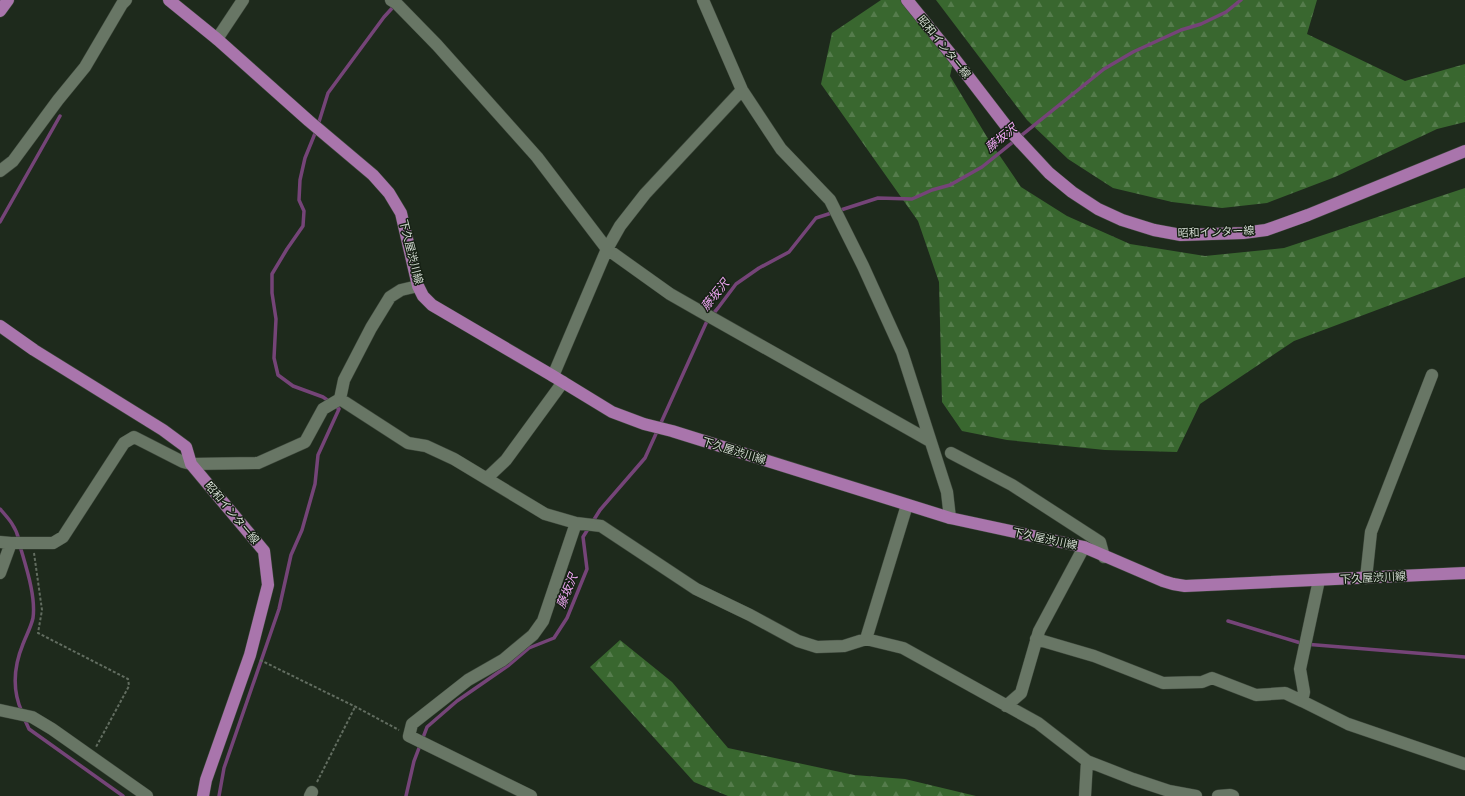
<svg xmlns="http://www.w3.org/2000/svg" width="1465" height="796" font-family="Bitter,'Noto Sans JP',serif">
  <defs>
    <pattern id="forest-firs" width="22" height="20" patternUnits="userSpaceOnUse"><rect width="22" height="20" fill="#39672f"/><path d="M5 1l3.5 6h-7zM16 11l3.5 6h-7z" fill="#557c4c"/></pattern>
  </defs>
  <rect width="100%" height="100%" fill="#1e2a1c"/>
  <path fill="url(#forest-firs)" d="M881,0h20l53,58 -4,18 37,61 34,50 46,29 63,28 75,12 79,-8 181,-60v89l-171,64 -94,63 -23,48 -72,-2 -98,-10 -45,-9 -20,-29 -3,-120 -21,-61 -97,-137 11,-51z
    M936,0h381l-10,34 98,47 60,-17v58l-28,7 -102,48 -68,26 -45,5 -50,-6 -59,-14 -45,-29 -41,-39z
    M620,640l52,42 56,66 126,27 51,4 71,17h-248l-34,-14 -104,-115z"/>
  <g fill="none" stroke-linecap="round" stroke-linejoin="round">
    <path stroke="#754478" stroke-width="3.5" d="M318,125l10,-32 56,-76 11,-12
      M316,131l-11,27 -5,22 -1,20 5,11 -1,15 -16,23 -15,25v19l4,26 -2,39 4,17 15,11 30,11 7,5
      M0,222l60,-106
      M0,509c9,10 16,18 19,31
      M20,546c6,21 16,50 13,72 -2,9 -7,18 -10,26 -9,22 -11,46 -1,68
      M1228,621l76,23 161,13
      M24,718l5,11 94,67
      M219,796l5,-28 55,-159 12,-54 11,-25 13,-46 3,-29 21,-46 -4,-3
      M406,796l8,-35 13,-34 30,-26 52,-36 20,-17 25,-10 13,-20 20,-49 -4,-32 17,-27 45,-52 62,-137 11,-13 18,-24 23,-16 30,-16 27,-34 62,-20 34,1 20,-9 18,-5 32,-18 122,-98 29,-17 48,-22 20,-6 25,-12 15,-12"/>
    <defs>
      <path id="minor" d="M391,0l5,3 41,42 100,112 70,92 63,45 28,16 232,131
        M703,0l39,90 39,59 49,51 33,66 39,86 45,140 3,26
        M217,39l26,-39
        M0,171l13,-10 45,-61 27,-33 37,-63 4,-4
        M553,376l54,-127 13,-23 25,-32 97,-104
        M340,399l68,44 18,3 28,13 91,55 31,9 25,3 95,63 54,26 48,26 19,6 27,-1 22,-7 37,9 135,75 49,38 46,18 36,12 27,5
        M951,453l61,32 88,57 4,15
        M487,478l19,-18 57,-78
        M0,542l11,1h42l10,-6 61,-94 10,-6 49,25 8,2 67,-1 47,-21 18,-33 17,-10 4,-19 27,-52 19,-31 11,-7 17,-4
        M0,573l11,-30
        M1366,578l5,-46 61,-157
        M1319,580l-19,89 4,23 -2,9 46,23 117,40
        M866,639l41,-134
        M1036,639l58,17 69,27 39,-1 10,-4 44,17 29,-2 17,8
        M1006,706l15,-13 18,-62 45,-84
        M0,710l32,7 20,12 95,67
        M310,796l2,-4
        M531,796l-122,-60 3,-12 56,-44 35,-20 30,-25 10,-14 33,-98
        M1085,796l2,-35
        M1218,796l12,-1 3,1"/>
      <path id="major" d="M169,0l48,39 92,82 64,54 16,18 12,20 17,73 5,10 9,9 121,71 59,36 32,12 28,7 278,87 134,29 79,34 10,3 12,2 280,-13
        M907,0l47,58 56,73 39,42 23,19 26,17 24,11 32,10 27,5 62,-2 23,-3 42,-15 157,-64
        M0,11l8,-11
        M0,326l34,24 129,80 23,17 5,17 73,87 4,34 -18,70 -44,125 -3,16"/>
    </defs>
    <use href="#minor" stroke="#3d473b" stroke-width="13"/>
    <use href="#major" stroke="#3d473b" stroke-width="13"/>
    <path stroke="#626d60" stroke-width="2" stroke-dasharray="3 2" stroke-linecap="butt" d="M34,553l8,57 -4,23 90,46 1,7 -33,61
      M260,660l96,47 43,23
      M317,782l38,-75"/>
    <use href="#minor" stroke="#687665" stroke-width="12"/>
    <use href="#major" stroke="#a975ac" stroke-width="12"/>
  </g>
  <g text-anchor="middle" dominant-baseline="central" stroke-width="3" stroke-linejoin="round" paint-order="stroke">
    <g font-size="11" fill="#d2dad0" stroke="#152013">
      <text transform="translate(944 47) rotate(51)">昭和インター線</text>
      <text transform="translate(1216 232) rotate(-2)">昭和インター線</text>
      <text transform="translate(411 252) rotate(76)">下久屋渋川線</text>
      <text transform="translate(734 451) rotate(17)">下久屋渋川線</text>
      <text transform="translate(232 513) rotate(50)">昭和インター線</text>
      <text transform="translate(1045 539) rotate(12)">下久屋渋川線</text>
      <text transform="translate(1373 578) rotate(-3)">下久屋渋川線</text>
    </g>
    <g font-size="12" font-style="italic" fill="#eea6f2" stroke="#152013">
      <text transform="translate(1001 138) rotate(-39)">藤坂沢</text>
      <text transform="translate(715 295) rotate(-51)">藤坂沢</text>
      <text transform="translate(567 591) rotate(-68)">藤坂沢</text>
    </g>
  </g>
</svg>
